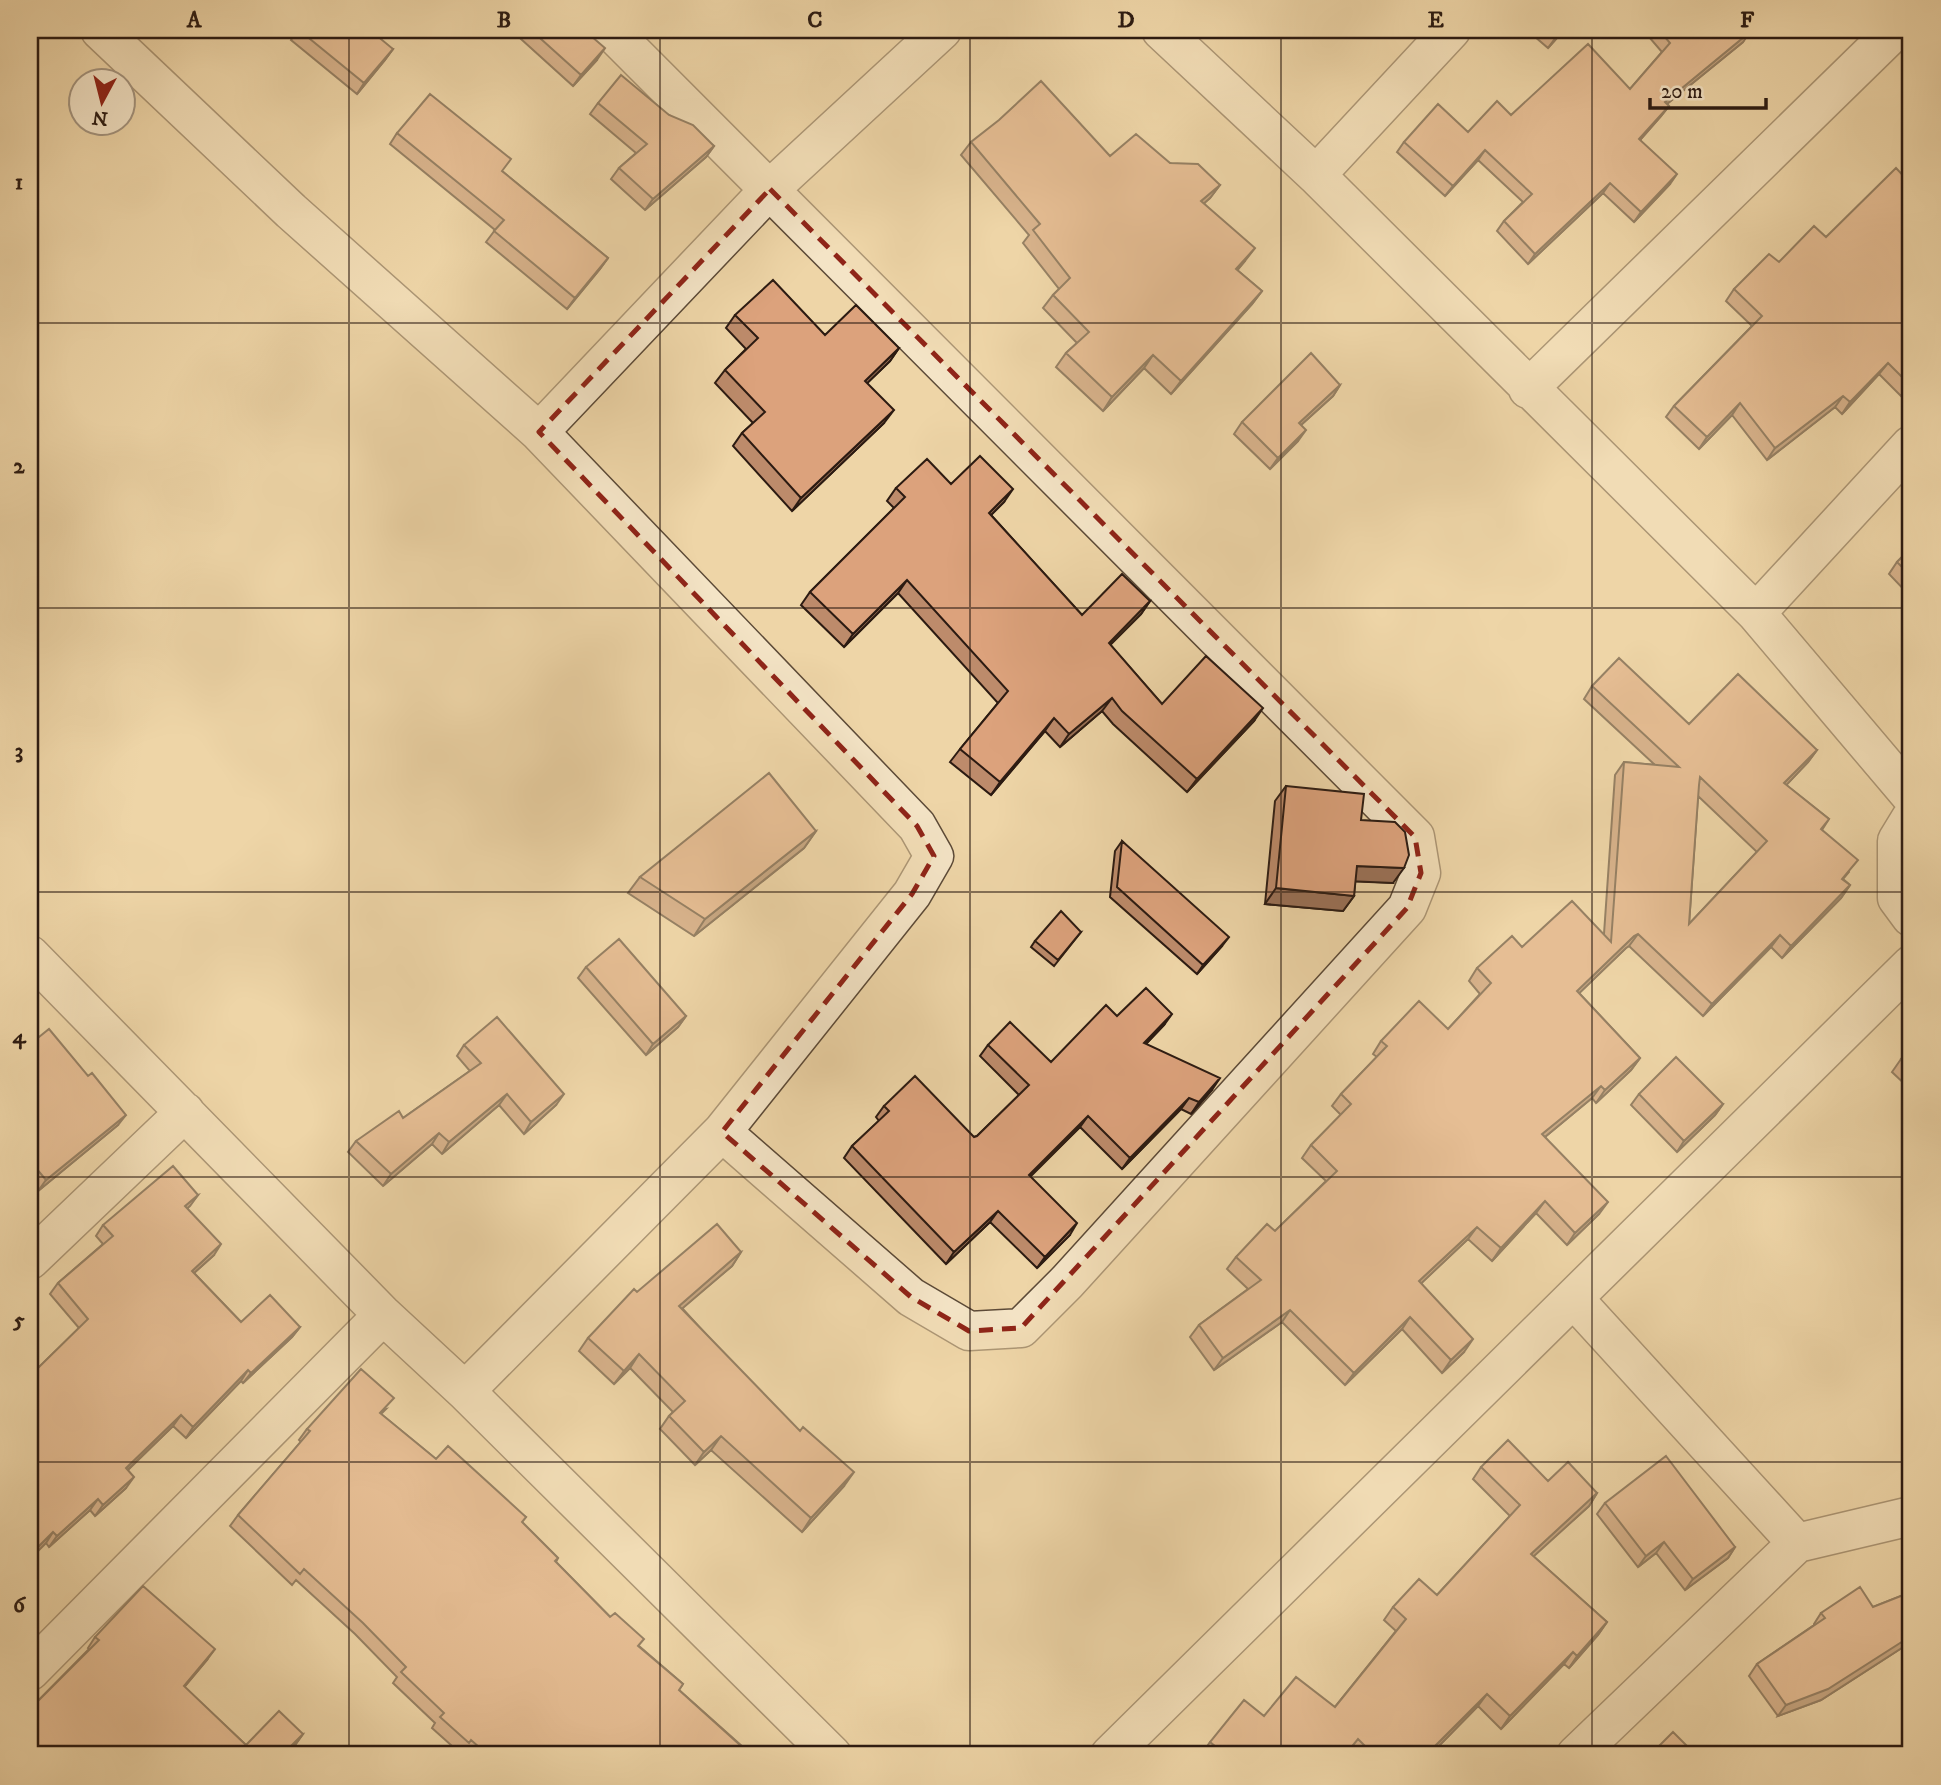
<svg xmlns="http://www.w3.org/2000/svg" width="1941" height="1785" font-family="'IM FELL DW Pica',serif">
  <rect width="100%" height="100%" fill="#eed5a7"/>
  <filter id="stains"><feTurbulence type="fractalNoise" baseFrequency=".00286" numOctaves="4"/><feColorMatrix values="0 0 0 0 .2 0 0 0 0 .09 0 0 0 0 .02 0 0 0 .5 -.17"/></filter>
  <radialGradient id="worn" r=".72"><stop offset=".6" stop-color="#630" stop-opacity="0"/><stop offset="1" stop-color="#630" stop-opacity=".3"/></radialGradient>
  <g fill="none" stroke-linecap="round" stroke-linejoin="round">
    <defs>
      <path id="street" d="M100,30l191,181 248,221 378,394 17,30 -22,38 -190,238 -257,259
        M610,30l805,807 6,36 -14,35 -340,374 -46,46 -52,3 -58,-34 -189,-165
        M1161,30l155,145 440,438 155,183
        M1316,175l135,-145
        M1528,389l361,-353 3,-6
        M539,432l231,-243 172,-159
        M1756,613l155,-168
        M1911,818l-14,23v57l14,19
        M30,955l353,360 82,76 367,364
        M30,1260l155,-148
        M1574,1299l223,244
        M30,1671l353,-356
        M1110,1755l801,-790
        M1576,1755l221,-212 114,-27"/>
    </defs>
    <use href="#street" stroke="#5c4a37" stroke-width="41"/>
    <use href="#street" stroke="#f4e4c6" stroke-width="38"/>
  </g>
  <path fill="#bd8b6b" stroke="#2c1b12" stroke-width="2" fill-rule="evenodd" d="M298,30l95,19 -8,11 -28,34 -66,-54z
    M511,30h73l13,30 -24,26z
    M811,30h14l-4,6z
    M1358,30h14l-8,7z
    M1527,30h37l-16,18z
    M1643,30h106l-6,12 -76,62 2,2 -8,10 -21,24 30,44 -36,38 -31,-29 -75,71 -31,-33 7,-10 19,-19 -45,-42 -33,36 -48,-44 7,-10 64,-10 43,-17 119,-26 32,-37z
    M598,103l71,12 45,31 -8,11 -61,53 -34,-31 8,-11 17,-15 -46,-39z
    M397,133l106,39 105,86 -8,11 -33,40 -81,-67 9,-12 -105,-86z
    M971,142l199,21 50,22 -10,13 -6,5 41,58 -8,9 25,21 -10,13 -81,90 -27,-26 -41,43 -47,-44 10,-14 11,-10 -34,-35 10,-13 6,-6 -36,-46 6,-8 -68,-80z
    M1911,184v201l-10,11 -22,-22 -37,40 -7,-7 -68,53 -35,-45 -33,34 -33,-32 8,-11 78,-80 -26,-25 8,-12 45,-27 47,-25z
    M735,315l90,20 74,13 -9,13 -23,22 17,40 -92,88 -59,-65 9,-13 11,-10 -38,-40 10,-13 21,-21 -20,-21z
    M1340,385l-7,11 -32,29 -3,16 -28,28 -36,-35 8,-12z
    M951,484l53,18 -13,13 91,100 68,-14 -9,13 -31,31 52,59 92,17 -67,71 -74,-68 -11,-13 -42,36 -15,-16 -54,64 -41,-33 10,-13 38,-46 -100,-110 -54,54 -43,-42 9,-13 84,-84 -7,-7 9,-13z
    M1911,548v49l-22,-23 8,-12z
    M1592,686l97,38 128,26 -9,12 -22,23 43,34 -7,11 27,42 -6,7 7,6 -9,13 -59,60 -11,-11 -68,69 -74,-70 -3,2 -47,45 61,65 -9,12 -35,33 -4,-5 -47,39 54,77 -32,31 -31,-32 -44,48 -24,-22 -47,44 43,69 -22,21 -40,-44 -57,56 -63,-63 -68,48 -24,-33 9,-12 49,-36 -21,-20 9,-12 39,-26 51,-50 -24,-23 9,-13 30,-30 -9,-9 9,-12 36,-37 -4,-3 8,-13 67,-12 32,-35 -11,-13 8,-13 45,-21 82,-13 11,-159 9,-13 31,3 -71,-66zM1698,796l59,56 -68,72z
    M1286,786l75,34 32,63 -38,-2 -1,15 -11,15 -78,-7 10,-103z
    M816,831l-12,17 -110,88 -66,-43 12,-16z
    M1122,841l100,105 -25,28 -87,-77 5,-46z
    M1081,932l-27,34 -23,-19 4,-6z
    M586,967l100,49 -8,11 -32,28 -68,-77z
    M1117,1016l47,9 -18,19 66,46 -21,24 -10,-5 -59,60 -42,-42 -50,49 40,59 -33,33 -47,-46 -44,42 -102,-106 8,-12 27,-25 -3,-4 8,-11 90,31 3,-1 42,-41 -39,-39 8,-11 63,17z
    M30,1030l88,95 -80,66 -8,-10z
    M464,1045l92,60 -32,29 -25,-29 -57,49 -10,-10 -49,42 -35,-34 8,-11 47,-23 67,-47 -13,-15z
    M1911,1048v42l-19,-18 9,-13z
    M1639,1094l84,10 -8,11 -38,37 -46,-47z
    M198,1195l-11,13 27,47 -20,18 47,49 59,5 -8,10 -49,46 -2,-2 -55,57 -13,-12 -45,44 -2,18 -31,28 -5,-6 -41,37 -3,-4 -14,-169 47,-46 -29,-34 8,-11 45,-39 -7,-8 7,-11z
    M741,1252l-9,14 -50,42 162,178 -42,46 -91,-82 -16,15 -35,-36 9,-13 4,-4 -43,-44 -16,16 -35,-33 9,-13 49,-46z
    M386,1409l-5,5 55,45 90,58 -4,5 36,36 -2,4 83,84 44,38 -4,6 73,65h-284l-5,-4 -2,3 -29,-26 3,-5 -42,-40 4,-6 -42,-43 -59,-54 -4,5 -62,-59 8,-11 63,-73 -2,-2 8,-11z
    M1481,1467l67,14 49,12 -8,13 -56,50 74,66 -9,13 -29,33 -5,-4 -63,65 -23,-23 -48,49h-77l-4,-3 -3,3h-145l9,-13 54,-26 71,-9 61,-76 -12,-11 9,-13 44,-12 73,-79 -37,-37z
    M1605,1503l130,44 -7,11 -43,32 -29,-37 -18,14 -41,-53z
    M1911,1592v50l-90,58 -43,16 -29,-40 8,-12 57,-39v-1l7,-11 52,-6z
    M95,1637l112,23 -23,27 62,58 57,-11 -8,11 -10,10h-255v-46l59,-60 -1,-1z"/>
  <path fill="#9a7157" stroke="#2c1b12" stroke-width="2" d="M1562,30h2l-16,18 8,-11z
    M1750,32l-7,10 -86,70 8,-10z
    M605,48l-8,12 -24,26 8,-11z
    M393,49l-8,11 -28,34 7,-11z
    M1669,106l-8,10 -29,33 7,-10z
    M714,146l-8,11 -61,53 8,-11z
    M1485,150l-7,10 -33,36 8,-10z
    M1677,174l-7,10 -36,38 7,-10z
    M1610,183l-7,10 -75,71 7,-10z
    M1220,185l-10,13 -18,16 9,-13z
    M1255,248l-10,13 -18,22 9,-14z
    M608,258l-8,11 -33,40 8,-11z
    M1262,291l-10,13 -81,90 10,-13z
    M899,348l-9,13 -34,33 9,-13z
    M1153,355l-9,13 -41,43 9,-14z
    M1888,363l-9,11 -37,40 8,-12z
    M1911,382v3l-10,11 8,-12z
    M1340,385l-7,11 -42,38 8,-11z
    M1843,396l-8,11 -68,53 8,-12z
    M1740,403l-8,12 -33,34 8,-12z
    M894,410l-10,13 -92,88 9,-13z
    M1306,430l-8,11 -28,28 8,-11z
    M1013,489l-9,13 -24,24 9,-13z
    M907,580l-9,13 -54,54 9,-13z
    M1150,601l-9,13 -42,42 10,-13z
    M1112,698l-10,13 -42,36 9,-13z
    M1263,708l-9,13 -67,71 10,-13z
    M1054,718l-9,13 -54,64 9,-13z
    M1817,750l-9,12 -32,34 8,-13z
    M816,831l-12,17 -110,88 11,-17z
    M1357,866l47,2 -11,15 -47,-2z
    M1850,885l-9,13 -59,60 9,-12z
    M1276,888l78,8 -11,15 -78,-7z
    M1638,934l-9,12 -3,2 -58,56 9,-13 57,-55z
    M1780,935l-9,12 -68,69 9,-12z
    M1229,937l-7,9 -25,28 6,-9z
    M1172,1014l-8,11 -28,29 8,-11z
    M686,1016l-8,11 -32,28 7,-11z
    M1640,1058l-9,12 -35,33 9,-13z
    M1220,1078l-8,12 -21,24 8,-12z
    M1601,1086l-9,12 -58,48 8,-12z
    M507,1094l-8,11 -57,49 7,-12z
    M564,1094l-8,11 -32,29 7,-12z
    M1189,1098l-8,11 -59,60 8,-11z
    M1723,1104l-8,11 -38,37 7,-11z
    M126,1115l-8,10 -80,66 8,-11z
    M1088,1116l-8,11 -59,59 8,-11z
    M439,1133l-7,11 -49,42 8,-12z
    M198,1195l-8,11 -13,11 8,-11z
    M1545,1201l-9,12 -44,48 9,-13z
    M1608,1202l-9,12 -32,31 8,-12z
    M998,1211l-8,11 -44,42 8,-12z
    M1077,1223l-7,12 -33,33 8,-11z
    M1477,1227l-9,12 -58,55 9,-13z
    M221,1244l-7,11 -30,27 8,-11z
    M741,1252l-9,14 -62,53 9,-13z
    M1290,1310l-8,12 -68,48 9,-12z
    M1410,1317l-8,12 -57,56 9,-12z
    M300,1327l-8,10 -49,46 8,-10z
    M1473,1339l-9,13 -22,21 9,-13z
    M639,1354l-9,14 -16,16 10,-13z
    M248,1370l-7,11 -55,57 7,-11z
    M181,1415l-8,11 -55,53 8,-11z
    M721,1436l-10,14 -16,15 9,-13z
    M854,1472l-10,14 -42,46 9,-14z
    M134,1477l-8,11 -31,28 8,-11z
    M1597,1493l-8,13 -67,61 9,-13z
    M98,1499l-8,11 -41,37 8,-11z
    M53,1532l-7,11 -16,16v-4z
    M1664,1542l-8,11 -18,14 8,-11z
    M1735,1547l-7,11 -43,32 8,-11z
    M1607,1622l-9,13 -29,33 8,-12z
    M1911,1636v6l-90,58 -43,16 8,-11z
    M215,1649l-8,11 -31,37 8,-11z
    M1573,1652l-9,12 -63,65 9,-13z
    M1487,1694l-9,12 -48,49h-4z
    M303,1734l-8,11 -10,10h-3z"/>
  <path fill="#dca27c" stroke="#2c1b12" stroke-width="2" fill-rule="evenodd" d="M299,30h71l23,19 -29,34z
    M531,30h53l21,18 -24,27z
    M1548,30h14l-6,7z
    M1659,30h90l1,2 -85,70 4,4 -30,33 38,35 -36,38 -31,-29 -75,71 -31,-33 28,-27 -47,-44 -32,36 -49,-44 34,-38 30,28 29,-31 14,14 77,-71 42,45 40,-46z
    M621,75l48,40 24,10 21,21 -61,53 -34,-31 28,-24 -49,-41z
    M1041,81l69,75 26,-22 34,29 28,1 22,21 -19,16 54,47 -19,21 26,22 -81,90 -28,-26 -41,42 -46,-44 23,-21 -36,-37 17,-17 -37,-48 7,-6 -69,-82 28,-22z
    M430,94l81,65 -9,12 106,87 -33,40 -81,-67 10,-11 -107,-87z
    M1896,168l15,16v198l-2,2 -21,-21 -38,39 -7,-6 -68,52 -35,-45 -33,34 -33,-31 88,-90 -28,-27 35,-35 10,8 35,-36 12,11z
    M773,280l52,55 31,-30 43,43 -34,33 29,29 -93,88 -59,-65 23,-21 -40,-42 33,-32 -23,-23z
    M1311,353l29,32 -41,38 7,7 -28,28 -36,-36z
    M980,456l33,33 -24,24 93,102 40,-41 28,27 -41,42 53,61 44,-48 57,52 -66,71 -75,-68 -10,-13 -43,36 -15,-16 -54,64 -40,-33 48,-58 -101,-111 -54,54 -43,-42 95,-95 -9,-9 31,-29 24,25z
    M1911,548v28l-14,-14z
    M1619,658l70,66 49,-50 79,76 -33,33 45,36 -8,10 37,31 -16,19 8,6 -59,61 -11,-11 -68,69 -74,-70 -4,2 -57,55 63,67 -35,32 -4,-4 -59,48 66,68 -33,31 -30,-32 -44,47 -24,-21 -58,54 54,58 -22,21 -41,-43 -56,56 -64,-63 -67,48 -24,-33 62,-45 -25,-23 31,-33 8,7 62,-60 -26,-26 40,-41 -10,-10 46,-48 -6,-5 38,-40 29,28 43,-46 -14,-15 35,-32 10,11 50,-46 39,41 13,-180 55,5 -87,-81zM1700,777l67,64 -78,83 10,-139z
    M769,773l47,58 -111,88 -65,-42z
    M1286,786l78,8 -3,26 34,2 10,10 4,23 -5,13 -47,-2 -3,30 -78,-8z
    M1122,841l107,96 -26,28 -86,-78z
    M1061,911l20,21 -23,28 -23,-19z
    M619,939l67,77 -33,28 -67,-77z
    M1146,988l26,26 -28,29 76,35 -21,24 -10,-4 -59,60 -42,-42 -59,59 48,48 -32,34 -47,-46 -44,41 -102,-106 37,-35 -5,-5 31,-30 59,61 3,-1 52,-51 -41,-40 22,-23 41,40 55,-57 11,11z
    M497,1017l67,77 -33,28 -24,-28 -58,48 -10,-9 -48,41 -35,-33 43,-30 4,7 78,-55 -17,-18z
    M49,1029l39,47 4,-3 34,42 -80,65 -16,-19v-131l9,7z
    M1911,1048v20l-10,-9z
    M1676,1057l47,47 -39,37 -45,-47z
    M173,1166l25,29 -13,11 36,38 -29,27 49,51 29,-27 30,32 -49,46 -3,-3 -55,57 -12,-12 -55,53 8,9 -31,28 -5,-6 -41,37 -4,-4 -23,23v-184l2,3 56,-55 -30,-36 55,-47 -10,-11z
    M717,1224l24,28 -62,54 121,125 3,-4 51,45 -43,46 -90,-82 -17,16 -35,-36 16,-15 -46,-47 -15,17 -36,-33 46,-49 3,3z
    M361,1369l33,29 -14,15 56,46 12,-13 78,71 -4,5 36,36 -3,3 55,56 5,-4 29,26 -6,7 45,38 -4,6 72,65h-263l-17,-15 -2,3 -29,-26 4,-4 -43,-41 5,-5 -43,-44 -59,-54 -4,5 -62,-59 72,-84 -3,-2z
    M1508,1440l40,41 20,-19 29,31 -66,61 76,68 -30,34 -4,-4 -63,64 -23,-22 -61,61h-52l-16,-16 -13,16h-119l-16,-13 34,-42 20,16 32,-39 39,30 71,-88 -13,-12 26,-28 18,16 83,-90 -39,-38z
    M1666,1456l69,91 -42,32 -29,-37 -18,14 -41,-53z
    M143,1586l72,63 -31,37 62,59 33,-34 24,23 -21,21h-238l-14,-15v-31l69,-69 -4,-3z
    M1860,1587l13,20 38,-15v44l-83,53 -42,16 -29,-41 68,-46 -4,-5z
    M1673,1732l23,23h-46z"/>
  <path d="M0 0H1941V1785H0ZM770,189l645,648 6,36 -14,35 -386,420 -52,3 -58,-34 -189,-165 190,-238 22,-38 -17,-30 -378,-394z" fill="#eed5a7" fill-opacity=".55" fill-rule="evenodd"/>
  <path fill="none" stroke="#8f2418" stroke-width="5" stroke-dasharray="14 9" stroke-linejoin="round" d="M770,189l645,648 6,36 -14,35 -386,420 -52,3 -58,-34 -189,-165 190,-238 22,-38 -17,-30 -378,-394z"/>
  <path fill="none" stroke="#2c1b12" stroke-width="2" stroke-opacity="0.55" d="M349,30v1725M660,30v1725M970,30v1725M1281,30v1725M1592,30v1725M30,323h1881M30,608h1881M30,892h1881M30,1177h1881M30,1462h1881"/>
  <rect width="1941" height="1785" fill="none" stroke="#eed5a7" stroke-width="77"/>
  <g transform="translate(102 102) rotate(187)"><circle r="33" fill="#f4e4c6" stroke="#a4947e" stroke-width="2"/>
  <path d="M0-5L12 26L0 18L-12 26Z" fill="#8f2418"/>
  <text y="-10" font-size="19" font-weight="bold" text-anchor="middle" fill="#2c1b12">N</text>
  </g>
  <path d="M1650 98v10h116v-10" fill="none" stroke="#2c1b12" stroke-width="3.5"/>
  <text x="1661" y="98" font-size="21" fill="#2c1b12" stroke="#f4e4c6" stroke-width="5" paint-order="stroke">20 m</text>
  <rect x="38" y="38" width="1864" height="1708" fill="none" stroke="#2c1b12" stroke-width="2.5"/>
  <g font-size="23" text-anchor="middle" font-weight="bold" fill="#2c1b12">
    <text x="194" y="27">A</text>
    <text x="504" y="27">B</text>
    <text x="815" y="27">C</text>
    <text x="1126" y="27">D</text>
    <text x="1436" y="27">E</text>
    <text x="1747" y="27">F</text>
    <text x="19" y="189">1</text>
    <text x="19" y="473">2</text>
    <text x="19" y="758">3</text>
    <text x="19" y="1043">4</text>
    <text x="19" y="1327">5</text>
    <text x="19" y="1612">6</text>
  </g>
  <rect width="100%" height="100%" filter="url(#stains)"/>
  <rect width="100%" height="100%" fill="url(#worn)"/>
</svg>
